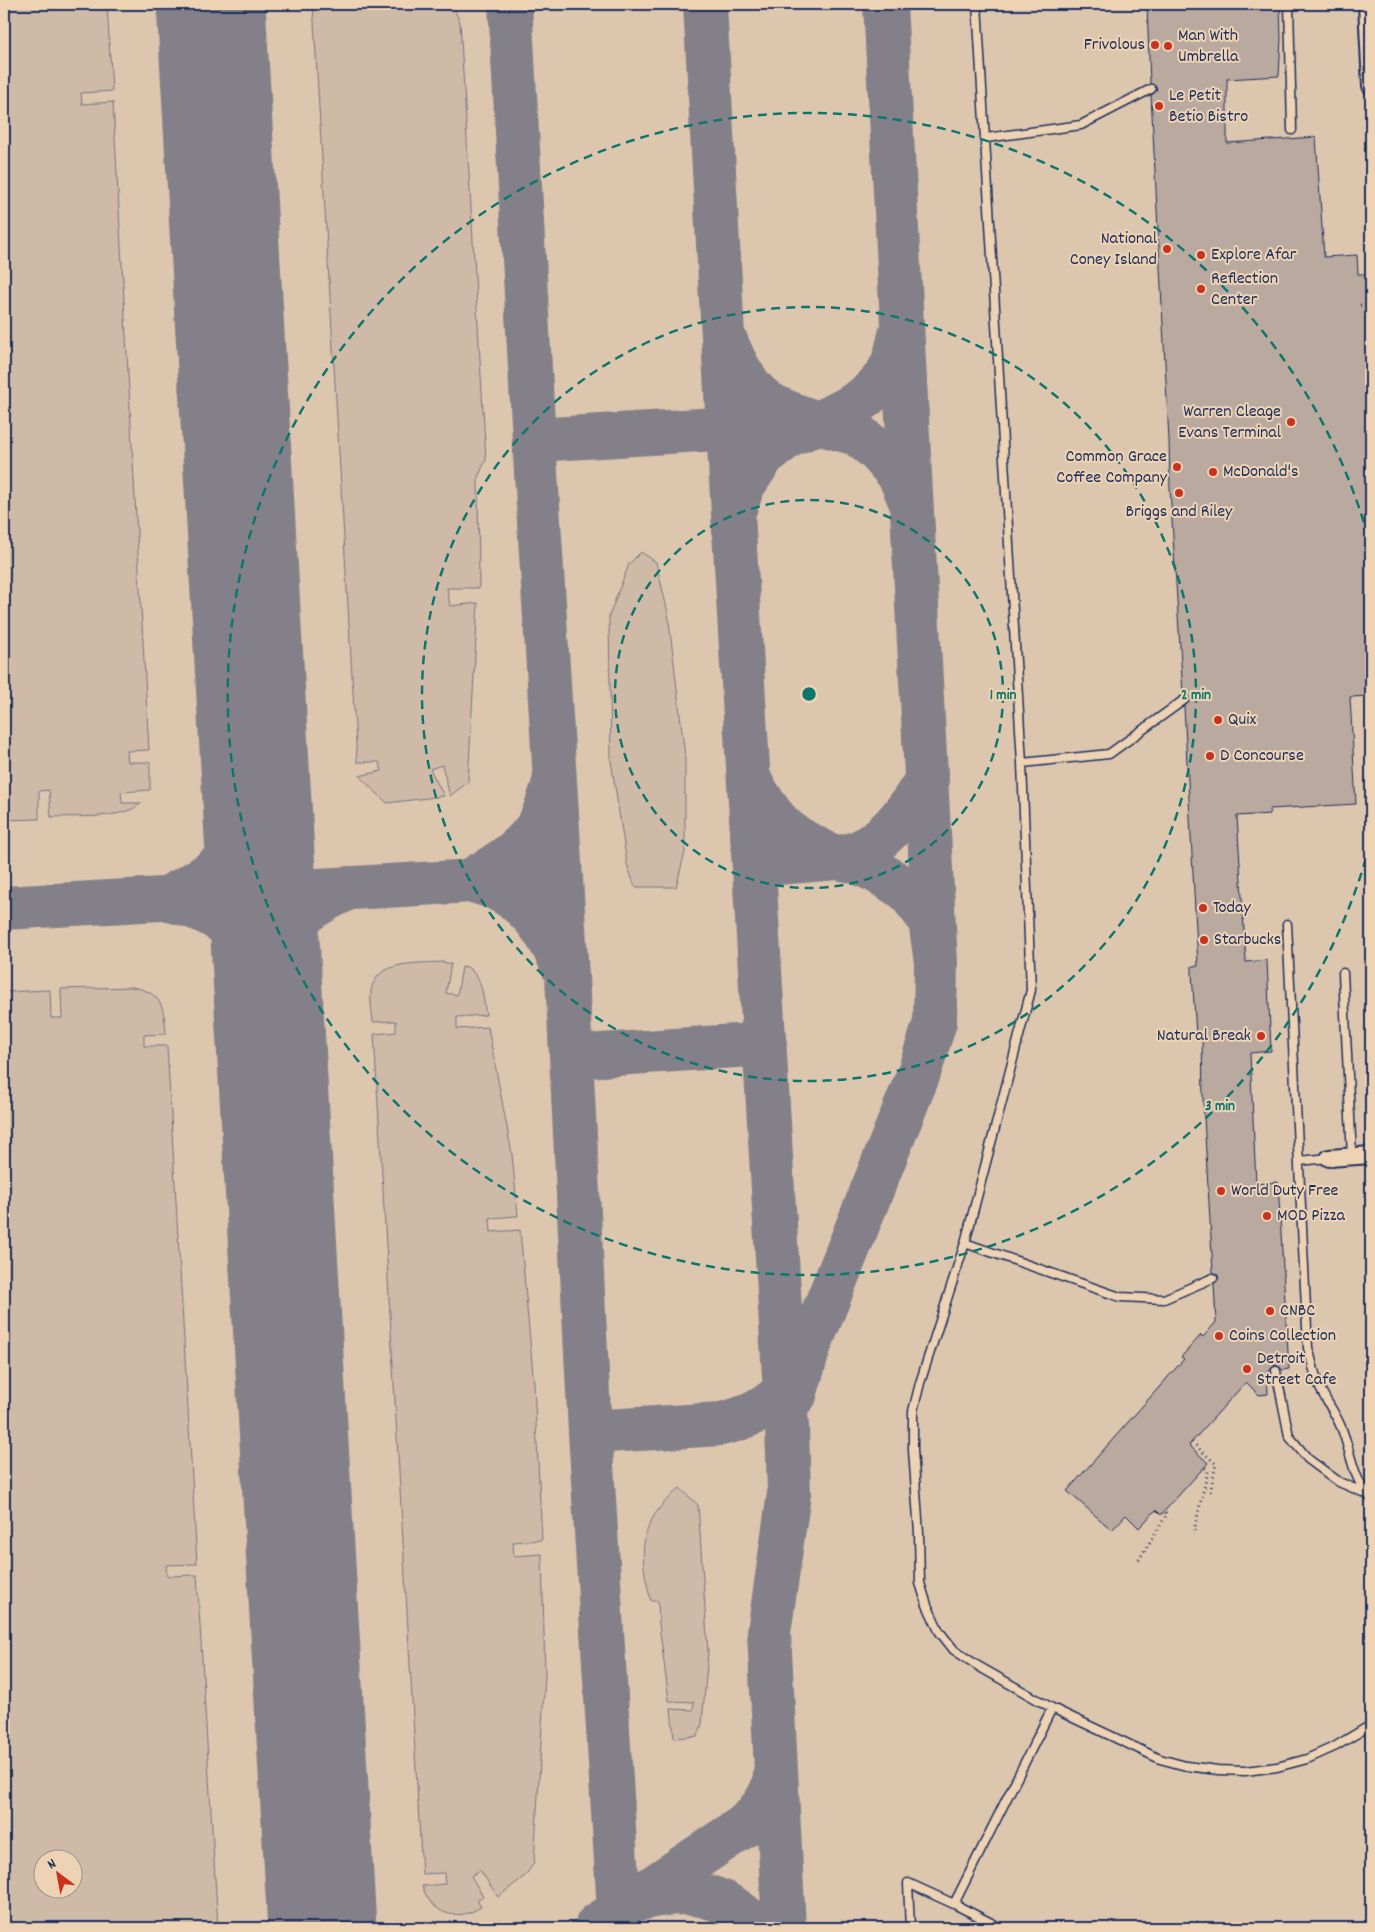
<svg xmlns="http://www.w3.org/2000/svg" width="1375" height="1932" font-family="Dekko,sans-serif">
  <rect width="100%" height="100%" fill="#edd2b4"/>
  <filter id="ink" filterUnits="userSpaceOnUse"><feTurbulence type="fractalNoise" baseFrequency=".02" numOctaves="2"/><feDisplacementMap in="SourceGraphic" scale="10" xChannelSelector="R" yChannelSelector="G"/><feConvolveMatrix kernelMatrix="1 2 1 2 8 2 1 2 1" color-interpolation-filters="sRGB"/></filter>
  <g filter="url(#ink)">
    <path fill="#ddc6ae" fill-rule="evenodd" d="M4,4h1367v1924h-1367zM42,1860h30v30h-30z"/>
    <path fill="#cfbaa8" stroke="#757483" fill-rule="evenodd" d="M4,4h103l5,87 -31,2 1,11 31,-2 36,648 -22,1 1,11h22v28l-29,2 1,11h20c-20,17 -65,13 -91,14l-2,-27 -10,1v28l-35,1z
      M313,4h139l8,18 26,438 -8,17 1,111h-32l3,18 28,-3 -10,179 -18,14 -8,-31 -12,4 14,27 -57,7 -28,-27 23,-5 -3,-9h-22z
      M641,552l15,10 12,51 17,143v96l-9,35h-41l-8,-23 -16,-103 -2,-145 20,-52z
      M442,962l9,2 -5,29 11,2 5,-28 3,-1c18,9 18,31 21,49l-29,2v12l31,-2 24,127 6,62 -28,2 1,14 29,-2 14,155 8,155 -29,2 1,14 28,-2 3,121 -11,188 -9,13 -27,21 -18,-27 -9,6 12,20 -6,4 4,7c-24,15 -49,8 -59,-21l23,-2 -1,-11 -22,1 -48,-840 22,-2v-11l-23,1c-1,-10 -3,-21 -2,-31 5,-32 48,-27 71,-29z
      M132,987c30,5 32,20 34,47l-22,1v11h23l30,518 -31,1 1,11 30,-1 21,353h-214v-936l46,-2 1,28h11l-1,-29zM42,1860h30v30h-30z
      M680,1488l18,17 10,147 -6,72 -4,12 -24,2 -3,-29 22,1 1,-8 -25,-1 -10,-77 -1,-23h-7c-13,-49 -13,-79 29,-113z"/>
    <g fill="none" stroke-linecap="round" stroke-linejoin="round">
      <path stroke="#848089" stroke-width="44" d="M510,4l24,436 33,536 23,456 30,496
        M705,4l23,425 59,998 2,67 -20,138 15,296
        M885,4l51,959
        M726,341c8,20 22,48 41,61 15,10 34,15 51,21 29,-13 62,-29 75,-61 3,-9 5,-18 7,-27
        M534,440l284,-17
        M733,514l10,-28 21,-31 26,-20 28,-12 39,11 20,16 22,25 11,26
        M749,778c9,17 18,32 31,46 12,13 41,27 57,34 9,-2 18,-4 26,-8 28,-15 48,-44 64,-71
        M754,865l83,-7 17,3 22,10 31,19 23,30 6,43 -1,59 -16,51 -110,274 -14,48
        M471,880c24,-14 50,-29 66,-53 8,-12 12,-30 17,-44
        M473,881c9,3 18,5 26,9 32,16 50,45 64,77
        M169,897c16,-9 35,-18 49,-31 21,-19 30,-48 38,-75
        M173,901c59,15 74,39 95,93
        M4,908l557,-32
        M268,994c8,-29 16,-58 37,-80 11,-11 30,-19 44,-26
        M571,1057l194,-13
        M590,1432l131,-8c32,-7 62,-23 77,-53
        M640,1899c47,-12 83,-7 117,29
        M597,1925l147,-99c16,-15 31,-32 31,-55"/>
      <path stroke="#848089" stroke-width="109" d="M211,4l111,1924"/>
    </g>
    <path fill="#b9a99f" stroke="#1b2f5e" d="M1147,4h133l1,35 -2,37 -52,3v64l89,-6 8,120 33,-2 1,19h13v422l-21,1 6,107 -86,5v5l-33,2 9,146 21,-2 4,91 -21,2 6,131 22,-2 11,187 -7,1 -2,-3 -5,-2 -3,2 -2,4 -3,1 1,22 -9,1 -13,-13 -57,63 19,18 -47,52 -5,-5 -17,18 -13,-13 -14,15 -45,-39 117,-132 -3,-2 20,-22 2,2 13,-15 -2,-38 5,-6 -2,-4 -4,-2 -10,-171 -1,-67h-6l-4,-61v-7h6l-14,-259 6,-7 -2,-4 -5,-2 -13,-205 -1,-49 -18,-345 4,-3 2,-3 -3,-4 -4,-1z"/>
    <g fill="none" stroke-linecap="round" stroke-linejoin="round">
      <defs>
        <path id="service" d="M977,4l45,759 9,227 -66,253 -45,140 -7,28v39l6,83 1,50 7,22 12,26 15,19 24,16 74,42 108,51 26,7 32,4 27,1 32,-4 30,-8 29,-13 35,-21
          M1289,4l3,126
          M986,138l95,-13 70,-36
          M1022,763l87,-9 75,-54
          M1287,924l21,424c4,12 6,26 11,38 6,14 16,26 22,41 10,23 11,53 30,71
          M1343,973l9,184
          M1299,1161l30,-3
          M965,1243l155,54 44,2 49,-21
          M1276,1371l13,65 19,23 31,23 28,12
          M954,1904l98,-196
          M910,1928l-2,-45 46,21 47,24"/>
        <path id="minor" d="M1367,4l4,82
          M1329,1158l42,-3"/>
      </defs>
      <use href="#service" stroke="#1b2f5e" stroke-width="11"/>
      <use href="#minor" stroke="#1b2f5e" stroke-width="20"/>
      <path stroke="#1b2f5e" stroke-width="3" stroke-dasharray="1 4" stroke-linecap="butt" d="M1368,459h3
        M1192,1442l24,22 -6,29
        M1194,1531l14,-60 -4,-4
        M1139,1560l28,-46 -2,-2"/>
      <use href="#service" stroke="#edd2b4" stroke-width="8"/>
      <use href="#minor" stroke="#edd2b4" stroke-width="16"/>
      <path stroke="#1b2f5e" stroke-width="3" stroke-dasharray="1 4" stroke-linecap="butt" d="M1360,305l11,-1
        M1363,380h8
        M1364,385l7,-1"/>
    </g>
  </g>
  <g fill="none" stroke="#0f766e" stroke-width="2.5" stroke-dasharray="9 6">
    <circle cx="809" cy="694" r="194"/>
    <circle cx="809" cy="694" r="387"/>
    <path d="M1370 844A581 581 0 1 1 1370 544"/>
  </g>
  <g fill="#c8321e" stroke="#edd2b4" stroke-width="2">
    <circle cx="1155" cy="45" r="5"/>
    <circle cx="1168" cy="46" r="5"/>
    <circle cx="1159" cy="106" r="5"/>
    <circle cx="1167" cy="249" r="5"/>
    <circle cx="1201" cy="255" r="5"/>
    <circle cx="1201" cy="289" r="5"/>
    <circle cx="1291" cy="422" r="5"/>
    <circle cx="1177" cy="467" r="5"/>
    <circle cx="1213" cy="472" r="5"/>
    <circle cx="1179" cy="493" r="5"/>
    <circle cx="1218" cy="720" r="5"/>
    <circle cx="1210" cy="756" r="5"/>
    <circle cx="1203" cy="908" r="5"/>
    <circle cx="1204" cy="940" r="5"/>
    <circle cx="1261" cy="1036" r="5"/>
    <circle cx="1221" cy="1191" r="5"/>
    <circle cx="1267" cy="1216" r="5"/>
    <circle cx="1270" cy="1311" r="5"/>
    <circle cx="1219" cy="1336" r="5"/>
    <circle cx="1247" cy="1369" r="5"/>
  </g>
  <g text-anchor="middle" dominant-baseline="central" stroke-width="4" stroke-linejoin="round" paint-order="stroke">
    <g font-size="18" fill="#1b2f5e" stroke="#edd2b4" text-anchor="start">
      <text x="1178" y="36">Man With<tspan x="1178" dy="21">Umbrella</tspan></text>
      <text x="1145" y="45" text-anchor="end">Frivolous</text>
      <text x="1169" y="96">Le Petit<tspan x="1169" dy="21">Betio Bistro</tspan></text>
      <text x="1157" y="239" text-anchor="end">National<tspan x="1157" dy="21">Coney Island</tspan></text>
      <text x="1211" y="255">Explore Afar</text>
      <text x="1211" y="279">Reflection<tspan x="1211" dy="21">Center</tspan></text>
      <text x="1281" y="412" text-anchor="end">Warren Cleage<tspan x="1281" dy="21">Evans Terminal</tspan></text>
      <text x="1167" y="457" text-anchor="end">Common Grace<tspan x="1167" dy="21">Coffee Company</tspan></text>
      <text x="1223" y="472">McDonald's</text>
      <text x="1179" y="512" text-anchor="middle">Briggs and Riley</text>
      <text x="1228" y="720">Quix</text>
      <text x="1220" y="756">D Concourse</text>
      <text x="1213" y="908">Today</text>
      <text x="1214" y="940">Starbucks</text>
      <text x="1251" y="1036" text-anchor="end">Natural Break</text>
      <text x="1231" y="1191">World Duty Free</text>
      <text x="1277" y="1216">MOD Pizza</text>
      <text x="1280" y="1311">CNBC</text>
      <text x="1229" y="1336">Coins Collection</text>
      <text x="1257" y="1359">Detroit<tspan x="1257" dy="21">Street Cafe</tspan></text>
    </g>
  </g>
  <circle cx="809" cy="694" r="8" fill="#0f766e" stroke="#edd2b4" stroke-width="2.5"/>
  <g font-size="15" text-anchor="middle" font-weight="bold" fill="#0f766e" stroke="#edd2b4" stroke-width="4" stroke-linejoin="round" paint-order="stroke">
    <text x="1003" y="699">1 min</text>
    <text x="1196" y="699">2 min</text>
    <text x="1220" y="1110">3 min</text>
  </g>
  <rect width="1375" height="1932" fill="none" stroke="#edd2b4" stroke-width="20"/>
  <rect x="10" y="10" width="1355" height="1912" fill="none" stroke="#1b2f5e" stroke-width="2" filter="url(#ink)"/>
  <g transform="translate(58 1874) rotate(328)"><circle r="24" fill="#edd2b4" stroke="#999192"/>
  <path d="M0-4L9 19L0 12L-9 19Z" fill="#c8321e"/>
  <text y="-8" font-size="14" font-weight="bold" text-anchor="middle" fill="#1b2f5e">N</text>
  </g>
</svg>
